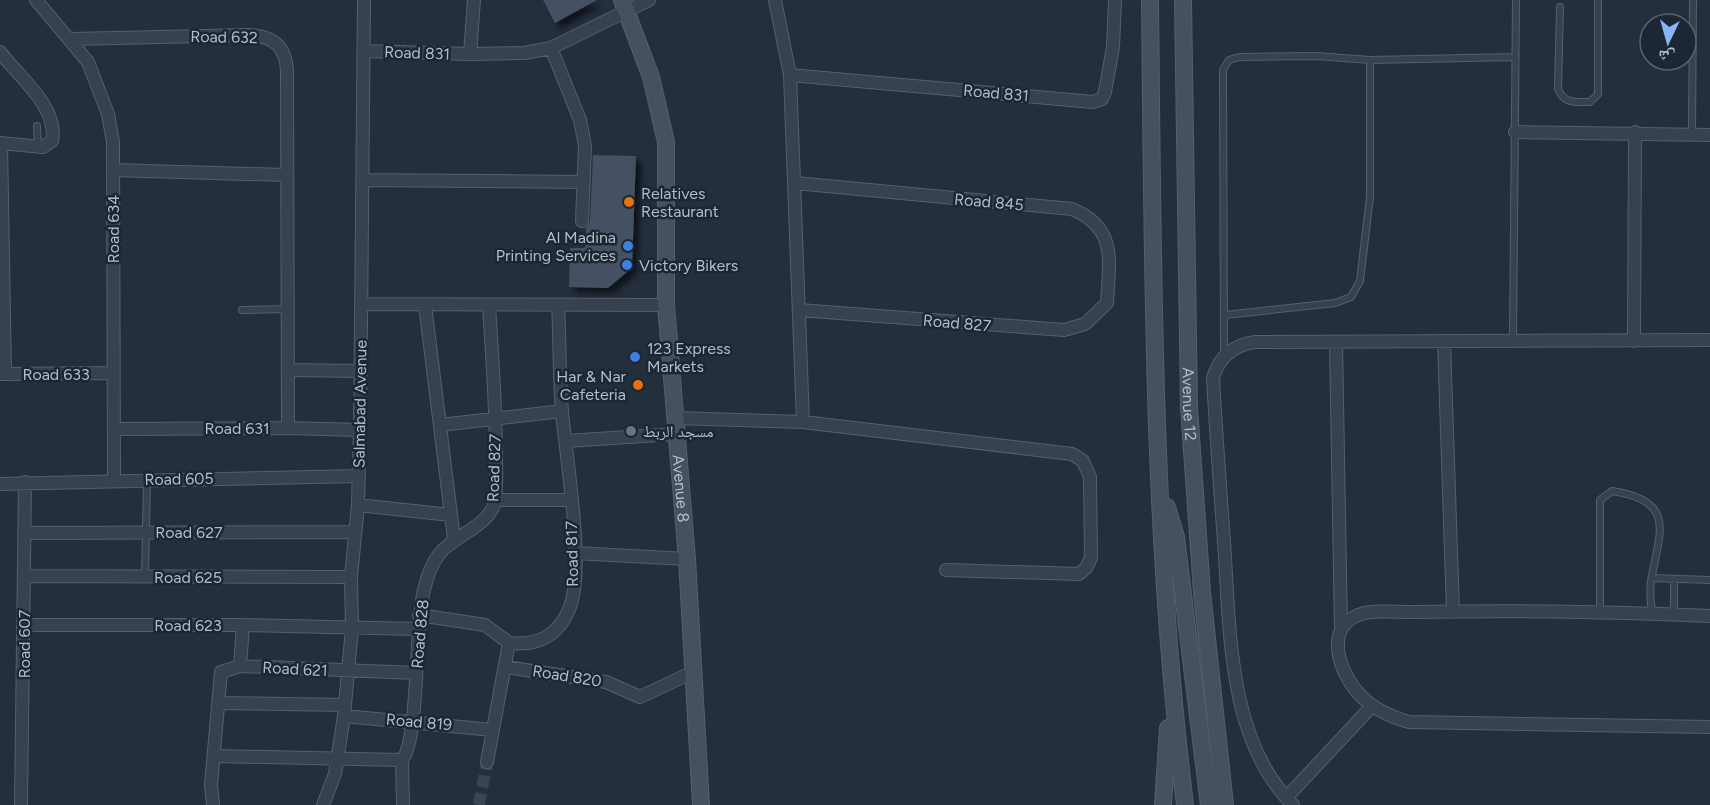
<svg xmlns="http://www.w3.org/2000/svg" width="1710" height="805" font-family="Figtree,'Noto Naskh Arabic',sans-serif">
  <defs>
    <filter id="shadow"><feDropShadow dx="5.5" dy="5.5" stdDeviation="3" flood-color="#0009"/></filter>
  </defs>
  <rect width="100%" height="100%" fill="#242f3e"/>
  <path fill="#455162" filter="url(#shadow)" d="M543,0h54l-42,23z
    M593,155l43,1 -4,112 -24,20 -39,-1 1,-39h15l1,-20 4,-7z"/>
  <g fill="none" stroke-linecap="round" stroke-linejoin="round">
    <path stroke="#3a4453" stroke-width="12" stroke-dasharray="12 6" stroke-linecap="butt" d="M479,805l8,-43"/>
    <defs>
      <path id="lane" d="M1560,7l-2,82c6,15 17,13 32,13l8,-8v-94
        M1370,60l145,-3
        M37,126l1,21
        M1692,133l1,-133
        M242,310l45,-1
        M1513,341l3,-341
        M1224,355l-1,-285 6,-10 10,-3 77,-1 54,4v137l-10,84 -9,16 -16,6 -110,12
        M145,577l2,-97
        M1652,578l58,2
        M1674,579v35
        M1600,613v-113l12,-9c66,10 47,42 39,90 -2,11 0,22 1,33"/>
      <path id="street" d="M36,0l52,62 20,52 5,28 1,338
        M775,0l15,75 13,347
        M71,39l178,-4c25,1 37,12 38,36l1,357
        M551,48l29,72 5,26 -3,75
        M365,51l105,3 54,-1 27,-5 98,-48
        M0,52c18,24 59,55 52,89l-9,6 -43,-4
        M470,54l4,-54
        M790,75l303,27 9,-3 3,-7 8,-45 2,-47
        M1515,132l195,3
        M1,143l4,231
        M113,170l173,5
        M364,180l220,2
        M795,183l277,26c46,19 37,53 35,94l-22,21 -21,6 -265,-20
        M362,304l304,1
        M425,305l29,234
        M1444,341l9,271
        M1634,341l1,-209
        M1336,342l5,288
        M288,370l73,1
        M0,374l113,-1
        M674,418l129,4 269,32 11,7 7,16 1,81 -5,10 -7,6 -133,-4
        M440,425l122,-14
        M114,429l174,-1 72,2
        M566,441l109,-7
        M0,484l359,-8
        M495,500h76
        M358,505l93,10
        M24,533l330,-1
        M574,553l113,6
        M24,576l327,1
        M419,615l66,10 24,18
        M1710,616c-97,-4 -196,-6 -293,-4 -19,1 -47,-4 -63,5 -31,17 -11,61 7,79 14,14 30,21 48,26l301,5
        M24,625h219l175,4
        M240,666l3,-41
        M505,667l101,15 34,15 53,-25
        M220,703l125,2
        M344,716l149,14
        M215,756l187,4
        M402,760c17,-18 13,-137 22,-170 3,-13 8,-27 16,-37 16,-19 50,-27 55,-52 2,-15 1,-31 1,-46 0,-50 -4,-100 -7,-150
        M402,760l1,45
        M487,762l22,-119c29,3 50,-7 61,-36 15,-42 -4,-148 -8,-196 -3,-35 -2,-70 -4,-106
        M1286,798l86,-92
        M21,805l4,-323
        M213,805l-2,-20 10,-113 19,-6 176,7
        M323,805l12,-31 9,-58 8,-88 -1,-51 7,-72 2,-75 4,-430
        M1293,805c-66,-65 -63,-178 -69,-263 -4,-55 -8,-110 -11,-164 6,-21 20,-33 42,-36l455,-2"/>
      <g id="secondary">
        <path id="s1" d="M622,0l29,77 15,65v163l21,254 14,246"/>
        <path d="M1150,0c3,268 2,538 35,805"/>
        <path id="s2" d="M1183,0l6,408 13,184 23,213"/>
        <path d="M1167,507l9,30 33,268"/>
        <path d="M1163,805l5,-77"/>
      </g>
    </defs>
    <use href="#lane" stroke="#565f6c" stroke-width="8"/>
    <use href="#street" stroke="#565f6c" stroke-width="14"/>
    <use href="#secondary" stroke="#565f6c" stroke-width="18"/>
    <use href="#lane" stroke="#38414e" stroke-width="6"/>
    <use href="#street" stroke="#38414e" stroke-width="12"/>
    <use href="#secondary" stroke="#465061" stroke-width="16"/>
  </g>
  <g fill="#e8710a" stroke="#1d2633" stroke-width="2">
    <circle cx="629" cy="202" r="6"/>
    <circle cx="638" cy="385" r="6"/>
  </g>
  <g fill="#3f7fe0" stroke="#1d2633" stroke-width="2">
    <circle cx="628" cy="246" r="6"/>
    <circle cx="627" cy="265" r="6"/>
    <circle cx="635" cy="357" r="6"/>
  </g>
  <circle fill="#6b7280" stroke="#1d2633" stroke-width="2" cx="631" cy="431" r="6"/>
  <g text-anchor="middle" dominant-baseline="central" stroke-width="5" stroke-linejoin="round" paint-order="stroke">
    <g font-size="16" fill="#b4bcc9" stroke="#1d2633">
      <text transform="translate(224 37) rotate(1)">Road 632</text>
      <text transform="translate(417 53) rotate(2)">Road 831</text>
      <text transform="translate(996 93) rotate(5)">Road 831</text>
      <text transform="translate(989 202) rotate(5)">Road 845</text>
      <text transform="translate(113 229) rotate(-90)">Road 634</text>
      <text transform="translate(957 323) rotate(5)">Road 827</text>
      <text x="56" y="374">Road 633</text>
      <text stroke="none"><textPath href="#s2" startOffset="404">Avenue 12</textPath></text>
      <text transform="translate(360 404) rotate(-89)">Salmabad Avenue</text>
      <text x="237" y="428">Road 631</text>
      <text transform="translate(494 468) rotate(-88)">Road 827</text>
      <text transform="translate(179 479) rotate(-1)">Road 605</text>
      <text stroke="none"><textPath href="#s1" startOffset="496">Avenue 8</textPath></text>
      <text x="189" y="532">Road 627</text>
      <text transform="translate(572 554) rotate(-91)">Road 817</text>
      <text x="188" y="577">Road 625</text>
      <text x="188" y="625">Road 623</text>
      <text transform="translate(420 634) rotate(-85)">Road 828</text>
      <text transform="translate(24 644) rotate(-90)">Road 607</text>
      <text transform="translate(295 669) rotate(3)">Road 621</text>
      <text transform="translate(567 676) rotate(9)">Road 820</text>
      <text transform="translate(419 722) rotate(5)">Road 819</text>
    </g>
    <g font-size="16" fill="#b4bcc9" stroke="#1d2633" text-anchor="start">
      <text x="641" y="193">Relatives<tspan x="641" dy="18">Restaurant</tspan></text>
      <text x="616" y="237" text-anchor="end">Al Madina<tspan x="616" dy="18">Printing Services</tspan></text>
      <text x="639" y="265">Victory Bikers</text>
      <text x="647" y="348">123 Express<tspan x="647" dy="18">Markets</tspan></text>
      <text x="626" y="376" text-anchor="end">Har &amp; Nar<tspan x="626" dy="18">Cafeteria</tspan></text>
      <text x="643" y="431">مسجد الربط</text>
    </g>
  </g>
  <g transform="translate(1668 42) rotate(185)"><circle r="28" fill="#1d2633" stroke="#59626f" stroke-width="1.5"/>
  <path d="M0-4.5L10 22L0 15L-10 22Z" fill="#8ab4f8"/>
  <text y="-9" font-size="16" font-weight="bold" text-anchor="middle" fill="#b4bcc9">ش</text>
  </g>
</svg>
